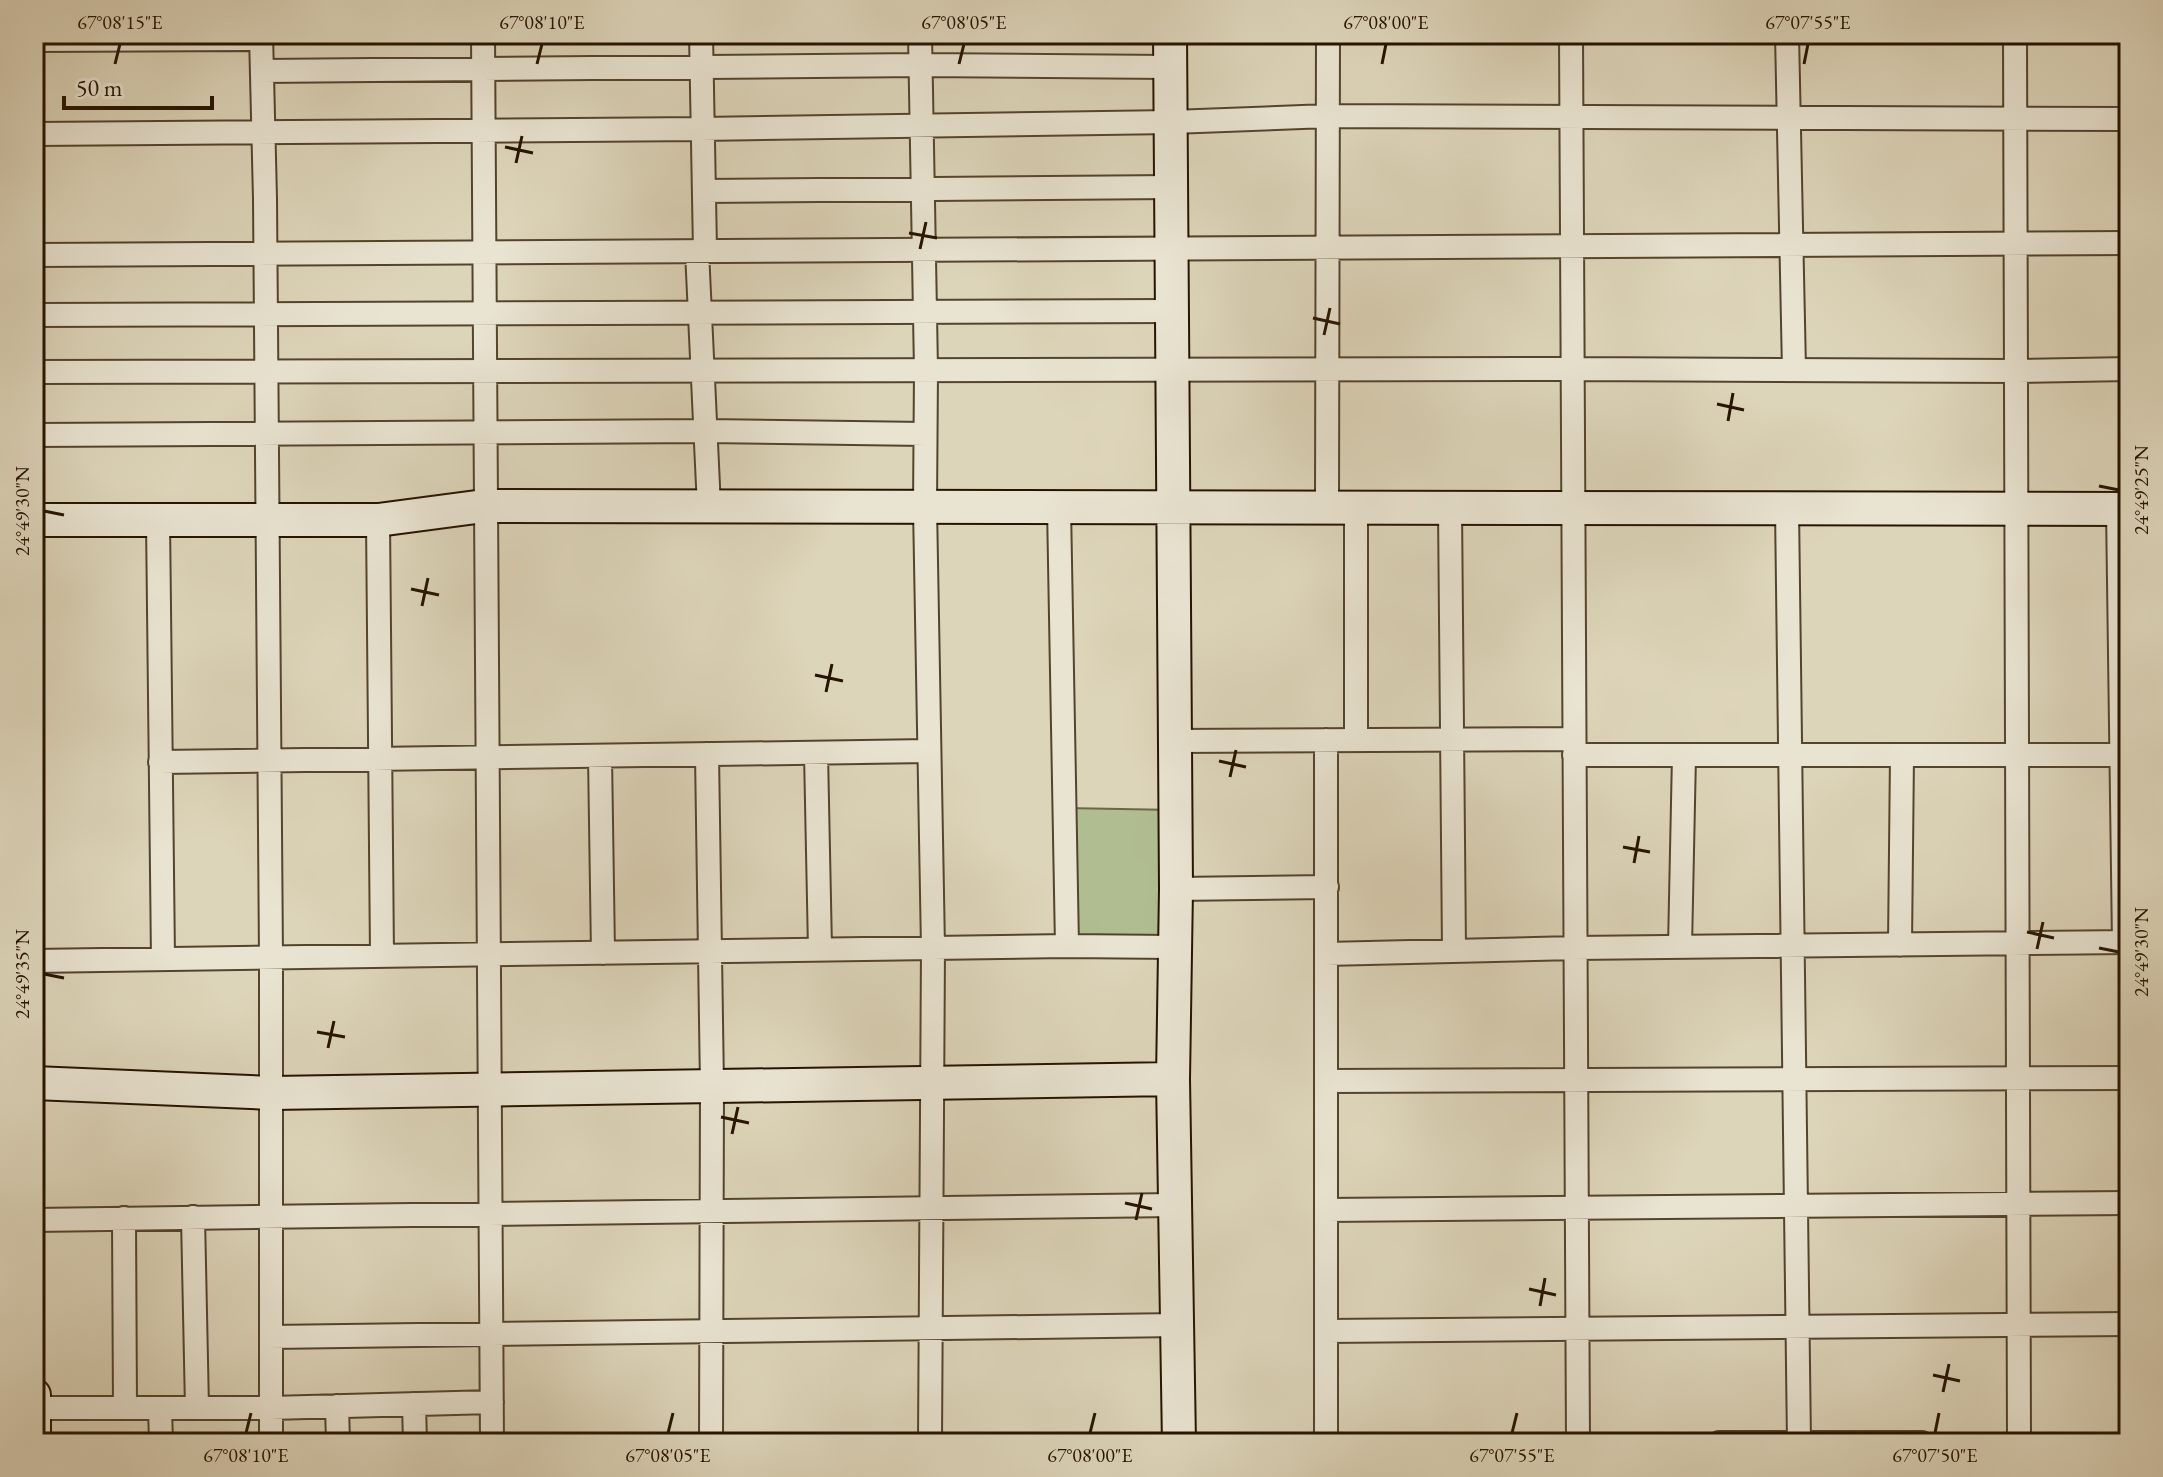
<svg xmlns="http://www.w3.org/2000/svg" width="2163" height="1477" font-family="'EB Garamond',serif">
  <rect width="100%" height="100%" fill="#ddd5ba"/>
  <filter id="stains"><feTurbulence type="fractalNoise" baseFrequency=".0025" numOctaves="4"/><feColorMatrix values="0 0 0 0 .2 0 0 0 0 .09 0 0 0 0 .02 0 0 0 .5 -.17"/></filter>
  <radialGradient id="worn" r=".72"><stop offset=".6" stop-color="#630" stop-opacity="0"/><stop offset="1" stop-color="#630" stop-opacity=".3"/></radialGradient>
  <path fill="#b0bd90" stroke="#6b6848" stroke-width="2" d="M1065,808l110,2 -2,137 -106,-1z"/>
  <g fill="none" stroke-linecap="round" stroke-linejoin="round">
    <defs>
      <path id="street" d="M261,34l4,165 6,759v485
        M483,34l9,1409
        M701,34l4,217
        M920,34l6,336 -1,137 8,441 -3,495
        M1571,34l7,1409
        M1787,34l7,336
        M2015,34l4,1409
        M34,40l215,-1 10,-5
        M262,71l659,-6 249,2
        M34,134l668,-5 470,-7 156,-6 801,3
        M704,191l468,-4
        M697,251l12,256
        M34,255l2095,-12
        M34,315l1139,-4
        M34,372l1538,-3 444,2 113,-2
        M34,435l672,-4 219,3
        M1059,507l8,439
        M1327,508l1,-474
        M1450,508l4,443
        M1787,508l12,935
        M2118,509l6,433
        M158,520l5,439
        M378,520l4,436
        M1356,740v-232
        M1174,741l400,-2
        M816,753l4,196
        M707,754l5,333 -1,356
        M1574,755h555
        M600,756l3,197
        M160,762l769,-11
        M1176,889l151,-2
        M1900,945l2,-190
        M1680,947l4,-192
        M1326,954l249,-6 554,-6
        M34,961l1033,-15 106,1
        M1326,1081l803,-3
        M1326,1210l803,-7
        M193,1217l4,191
        M124,1218l1,190
        M34,1220l1141,-15
        M1326,1331l803,-7
        M271,1337l907,-12
        M414,1404l1,39
        M337,1406l1,37
        M34,1408h237l221,-6
        M160,1408l1,35
        M1326,1443v-703
        M1719,1443h203"/>
      <path id="secondary" d="M1170,34l6,855 -3,190 6,364
        M34,520h344l106,-14 1645,3
        M34,1083l238,10 901,-14
        M34,1395v48"/>
    </defs>
    <use href="#street" stroke="#54442e" stroke-width="26"/>
    <use href="#secondary" stroke="#261400" stroke-width="36"/>
    <use href="#street" stroke="#e9e4d2" stroke-width="22"/>
    <use href="#secondary" stroke="#e9e4d2" stroke-width="32"/>
  </g>
  <path fill="none" stroke="#261400" stroke-width="3" d="M115,64l5,-20M537,64l5,-20M959,64l5,-20M1382,64l4,-20M1804,64l4,-20M505,147l28,6M516,163l6,-27M909,233l28,5M920,249l6,-27M1313,318l27,6M1324,335l6,-27M1717,404l27,6M1728,421l5,-28M2099,486l20,4M44,511l20,4M411,589l28,6M422,606l6,-28M815,675l28,6M826,692l6,-28M1219,761l27,6M1230,777l6,-27M1623,847l27,5M1634,863l5,-27M2027,932l27,6M2099,948l20,4M2037,949l6,-27M44,974l20,4M317,1032l28,5M328,1048l6,-27M721,1117l28,6M732,1134l6,-27M1125,1203l27,6M1136,1220l6,-27M1529,1289l27,6M1540,1306l5,-28M1933,1375l27,6M1943,1392l6,-28M246,1433l5,-20M668,1433l5,-20M1090,1433l5,-20M1512,1433l5,-20M1935,1433l4,-20"/>
  <rect width="2163" height="1477" fill="none" stroke="#ddd5ba" stroke-width="88"/>
  <path d="M64 96v12h148v-12" fill="none" stroke="#261400" stroke-width="4"/>
  <text x="76" y="96" font-size="24" fill="#261400" stroke="#e9e4d2" stroke-width="6" paint-order="stroke">50 m</text>
  <rect x="44" y="44" width="2075" height="1389" fill="none" stroke="#261400" stroke-width="3"/>
  <g font-size="20" text-anchor="middle" fill="#261400">
    <text x="120" y="29">67°08'15"E</text>
    <text x="542" y="29">67°08'10"E</text>
    <text x="964" y="29">67°08'05"E</text>
    <text x="1386" y="29">67°08'00"E</text>
    <text x="1808" y="29">67°07'55"E</text>
    <text transform="translate(2141 490) rotate(-90)" y="7">24°49'25"N</text>
    <text transform="translate(22 511) rotate(-90)" y="7">24°49'30"N</text>
    <text transform="translate(2141 952) rotate(-90)" y="7">24°49'30"N</text>
    <text transform="translate(22 974) rotate(-90)" y="7">24°49'35"N</text>
    <text x="246" y="1462">67°08'10"E</text>
    <text x="668" y="1462">67°08'05"E</text>
    <text x="1090" y="1462">67°08'00"E</text>
    <text x="1512" y="1462">67°07'55"E</text>
    <text x="1935" y="1462">67°07'50"E</text>
  </g>
  <rect width="100%" height="100%" filter="url(#stains)"/>
  <rect width="100%" height="100%" fill="url(#worn)"/>
</svg>
